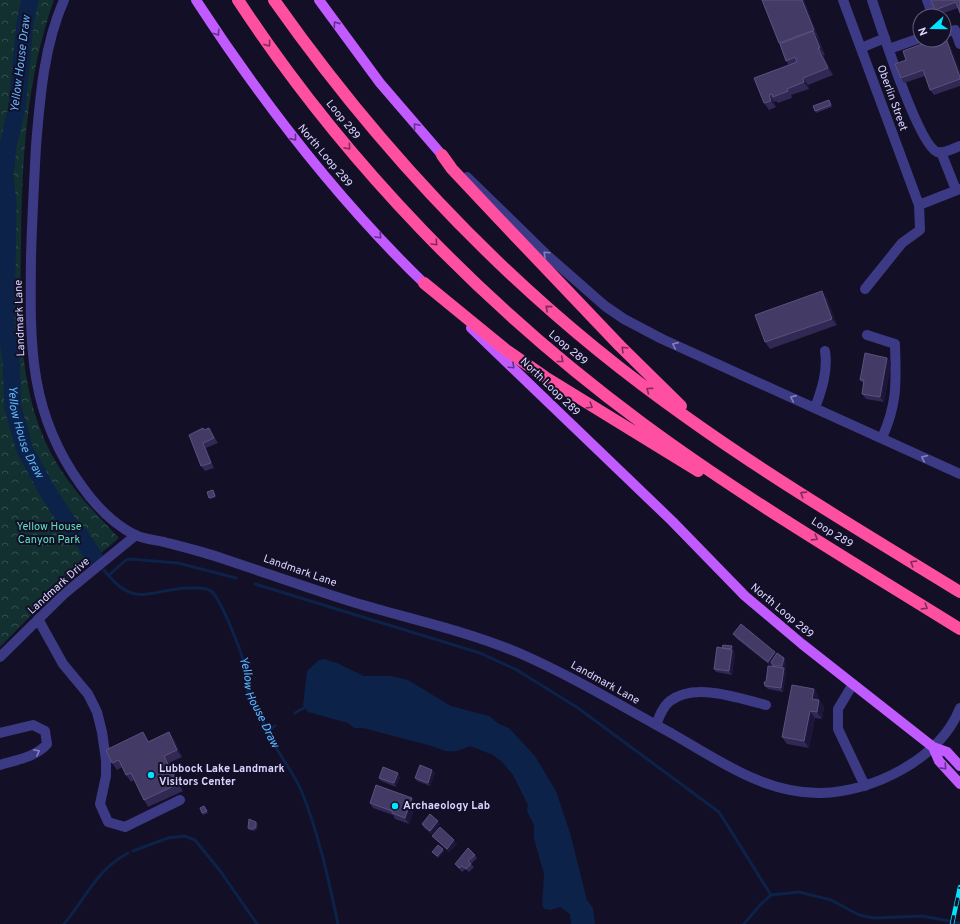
<svg xmlns="http://www.w3.org/2000/svg" width="960" height="924" font-family="Overpass,sans-serif">
  <defs>
    <pattern id="park-crowns" width="20" height="18" patternUnits="userSpaceOnUse"><rect width="20" height="18" fill="#12302f"/><path d="M2 6a3 3 0 1 1 6 0M12 15a3 3 0 1 1 6 0" fill="none" stroke="#344d4e"/></pattern>
  </defs>
  <rect width="100%" height="100%" fill="#130f26"/>
  <path fill="url(#park-crowns)" d="M0,0h54c-28,79 -32,161 -33,244 -1,63 -3,128 20,187 16,43 47,75 78,107l-67,56 -52,53z"/>
  <path fill="#0c2248" d="M324,659l13,4 27,13h27l17,4 43,26 38,10 10,8 10,4 26,28 21,35 14,42 17,67 6,8 2,16h-24l-1,-10 -10,-7 -9,3 -7,-1 -2,-4 2,-31 -10,-35v-14l-7,-14 1,-6 -15,-30 -10,-12 -10,-8 -23,-9c-13,6 -21,8 -35,1l-72,-19h-9l-6,-5 -40,-11 -5,-7 4,-34 12,-11z"/>
  <g fill="none" stroke-linecap="round" stroke-linejoin="round">
    <g stroke="#0c2248" stroke-width="3">
      <path id="s1" d="M104,570c31,40 44,19 86,18 7,0 15,-1 21,3 11,9 33,67 36,83 1,6 0,12 1,18 2,7 7,13 10,19 6,13 12,27 20,40 8,13 17,25 23,39 17,41 28,91 37,134"/>
      <path d="M109,575l17,-15 4,-1 48,4 58,15"/>
      <path d="M255,584l225,69 37,17 61,38 141,104 52,83"/>
      <path d="M295,713l12,-7"/>
      <path d="M267,731l8,-5"/>
      <path d="M133,851l35,-13 16,-2 11,4 26,32 36,52"/>
      <path d="M64,924c22,-26 32,-54 64,-71"/>
      <path d="M744,924l16,-19 11,-10 28,-3 32,8 28,15 15,3 48,-2 38,7"/>
    </g>
    <path stroke="#0c2248" stroke-width="17" id="s2" d="M30,0l-5,23 -8,84 -9,39 -3,30 3,29 -2,119 5,36 2,48 12,42 23,42 20,31 12,12 16,25"/>
    <path stroke="#3d3a85" stroke-width="10" d="M64,0c-20,45 -24,97 -28,146 -2,37 -4,74 -5,111 -1,86 -3,155 50,228 14,20 32,39 54,50 9,4 20,5 29,7 19,5 39,10 57,16 45,15 90,31 135,45 54,16 111,28 163,50 53,23 102,53 152,80 47,27 94,61 150,60 52,-1 119,-34 139,-85
      M843,0l76,205 1,25 -18,13 -37,46
      M872,0c8,24 46,144 65,152 6,2 17,-4 23,-6
      M927,0l6,16
      M944,33l11,-3 5,14
      M861,48l24,-10
      M889,49l31,-11
      M941,152l15,38
      M467,177l81,79 57,50 19,13 38,20 298,135
      M919,205l41,-16
      M867,335l28,9c1,38 3,58 -13,94
      M815,408c7,-19 13,-37 10,-57
      M38,619l25,45 25,30 9,18 5,20 4,28v16l-6,28 8,18 17,5 55,-27
      M0,657l64,-63 72,-59
      M853,684l-15,25v20l27,57
      M656,725c3,-8 7,-19 14,-24 25,-19 68,-3 96,4
      M0,733l33,-8 12,6 2,13c-11,13 -31,16 -47,21"/>
    <path stroke="#c25bff" stroke-width="10" d="M196,0c67,103 144,203 233,288
      M319,0l61,83 62,72
      M471,328l201,193 73,75 57,48 131,103 14,5 13,14
      M933,747l6,14 21,23"/>
    <path stroke="#ff4fa3" stroke-width="12" d="M238,0c107,163 247,307 404,423 100,74 212,140 318,206
      M274,0c114,162 252,305 415,419 87,62 180,117 271,173
      M442,155l10,14 47,50 121,127 61,60
      M424,283l82,67 39,27 153,94"/>
    <defs>
      <path id="rail" d="M952,924l8,-37"/>
    </defs>
    <use href="#rail" stroke="#00e5ff" stroke-width="4.5"/>
    <use href="#rail" stroke="#130f26" stroke-width="3" stroke-dasharray="9" stroke-linecap="butt"/>
  </g>
  <path fill="#312854" d="M762,0h42l14,37 7,18h-2l10,20 -25,10 1,4 -18,6 1,3 -14,5 -2,-2 -2,1 2,5 -7,3 -5,-7 25,-38 -3,-4z
    M960,0l-2,8 -20,7 -3,-5z
    M945,36l3,5 12,31v14l-26,9 -4,-5 -5,-14 -21,7 -3,-5 5,-18z
    M829,100l3,7 -16,6 -1,-2z
    M827,298l10,27 -67,24 -5,-7z
    M887,358l4,5 -7,39 -18,-3 -4,-5 2,-10 -4,-4z
    M203,428l1,2 8,3 6,10 -12,5 8,20 -9,3 -4,-5z
    M213,490l3,7 -5,2 -2,-1z
    M733,634l42,18 2,2 7,4 2,4 -1,8 1,2 -3,20 -15,-3 -3,-3 6,-20 -34,-27z
    M732,646l1,2v2l2,3 -3,22 -16,-3 -2,-3 9,-21z
    M814,689l4,6v5h1l5,7 -2,12 -7,-1 -6,30 -22,-4 -5,-7z
    M148,739l1,3 25,-3 8,18 -13,6 14,28 -35,16 -4,-7 -10,-20 -3,2 -5,-7 -4,-8 -5,3 -5,-7z
    M435,773l-5,13 -13,-5 -2,-3z
    M400,777l-4,10 -15,-6 -2,-3z
    M370,803l46,1 -7,20 -14,-5 -2,-4 -20,-7z
    M204,806l4,7 -5,2 -1,-2z
    M258,824l-1,5 -3,2 -5,-1 -1,-2z
    M422,824h18l-8,10 -8,-6z
    M432,836l25,8 -8,8 -14,-13z
    M443,849l1,2 -6,7 -6,-6z
    M475,855l2,3 -6,6 3,3 -5,5 -4,-3 -3,3 -7,-8z"/>
  <path fill="#1d163a" d="M802,0h2l14,37 -4,-7z
    M813,31l5,7 7,17 -5,-7z
    M945,36l3,5 12,31v5z
    M818,48l5,7 10,20 -5,-7z
    M803,78l5,7 1,4 -5,-7z
    M769,95l5,7 2,5 -5,-6z
    M822,291l5,7 10,27 -5,-6z
    M887,358l4,5 -7,39 -4,-5z
    M203,443l3,5 8,20 -3,-5z
    M732,646l1,2v2l2,3 -3,22 -3,-4z
    M775,652l4,5 -8,10 -3,-5z
    M784,658l2,4 -1,8 -3,-4z
    M784,668l2,4 -3,20 -2,-4z
    M814,689l4,6 -1,11 -5,-7z
    M819,700l5,7 -2,12 -5,-7z
    M810,711l5,7 -6,30 -5,-7z
    M143,732l5,7 5,10 -5,-7z
    M169,732l5,7 8,18 -5,-7z
    M164,756l5,7 14,28 -5,-7z
    M432,770l3,3 -5,13 -2,-3z
    M398,773l2,4 -4,10 -2,-4z
    M412,798l4,6 -7,20 -4,-6z
    M438,821l2,3 -8,10 -2,-3z
    M256,822l2,2 -1,5 -1,-2z
    M454,840l3,4 -8,8 -2,-3z"/>
  <path fill="#433a66" stroke="#5a527e" d="M762,0h40l12,30 -35,13z
    M931,0h29v13l-4,-11 -21,8z
    M813,31l7,17h-2l10,20 -25,10 1,4 -17,7 1,2 -15,6 -1,-3 -3,1 2,6 -7,2 -10,-25 43,-16 -2,-5 -9,4 -6,-17z
    M944,36h1l15,41v2l-30,11 -7,-20 -22,8 -6,-14 11,-4 -3,-9 30,-11h11z
    M829,100l2,5 -16,6 -2,-5z
    M822,291l10,28 -67,23 -10,-27z
    M865,353l22,5 -7,39 -18,-3 2,-14h-4z
    M203,428l1,2 5,-2 5,10 -11,5 8,20 -10,3 -12,-31z
    M213,490l2,6 -6,2 -2,-6z
    M741,624l34,28 -7,10 -35,-28z
    M723,645l9,1 -1,3 -9,-1z
    M717,647l15,3 -3,21 -15,-2z
    M777,653l7,5 -2,8h-9l-2,-4z
    M768,666l16,2 -3,20 -16,-2 -1,-4h2z
    M792,685l22,4 -2,10 7,1 -2,12 -7,-1 -6,30 -22,-4z
    M143,732l5,10 21,-10 8,18 -13,6 14,28 -34,16 -13,-27 -5,2 -7,-15 -7,3 -6,-13z
    M420,765l12,5 -4,13 -13,-5z
    M383,767l15,6 -4,10 -15,-5z
    M376,785l36,13 -7,20 -13,-5v-2l-22,-8z
    M204,806l3,5 -5,2 -2,-5z
    M430,814l8,7 -8,10 -8,-7z
    M249,819l7,3v5l-4,2 -4,-1z
    M440,827l14,13 -7,9 -15,-13z
    M438,845l5,4 -6,7 -5,-4z
    M468,848l7,7 -7,6 3,3 -5,5 -4,-3 -3,2 -4,-4z"/>
  <defs><path id="oneway-chevron" d="M-2-3.5L2.5 0L-2 3.5" fill="none" stroke-width="1.6" stroke-linecap="round" stroke-linejoin="round"/></defs>
  <g stroke="#623188">
    <use href="#oneway-chevron" transform="translate(336 24) rotate(-125)"/>
    <use href="#oneway-chevron" transform="translate(217 33) rotate(57)"/>
    <use href="#oneway-chevron" transform="translate(416 126) rotate(-130)"/>
    <use href="#oneway-chevron" transform="translate(294 138) rotate(51)"/>
    <use href="#oneway-chevron" transform="translate(379 236) rotate(47)"/>
    <use href="#oneway-chevron" transform="translate(512 366) rotate(43)"/>
    <use href="#oneway-chevron" transform="translate(944 767) rotate(47)"/>
  </g>
  <g stroke="#7d2c5e">
    <use href="#oneway-chevron" transform="translate(268 44) rotate(54)"/>
    <use href="#oneway-chevron" transform="translate(348 147) rotate(50)"/>
    <use href="#oneway-chevron" transform="translate(435 243) rotate(47)"/>
    <use href="#oneway-chevron" transform="translate(548 308) rotate(-139)"/>
    <use href="#oneway-chevron" transform="translate(624 349) rotate(-135)"/>
    <use href="#oneway-chevron" transform="translate(561 360) rotate(39)"/>
    <use href="#oneway-chevron" transform="translate(649 390) rotate(-143)"/>
    <use href="#oneway-chevron" transform="translate(590 406) rotate(32)"/>
    <use href="#oneway-chevron" transform="translate(803 494) rotate(-147)"/>
    <use href="#oneway-chevron" transform="translate(815 538) rotate(32)"/>
    <use href="#oneway-chevron" transform="translate(913 563) rotate(-148)"/>
    <use href="#oneway-chevron" transform="translate(925 607) rotate(32)"/>
  </g>
  <g stroke="#837fbc">
    <use href="#oneway-chevron" transform="translate(546 254) rotate(-137)"/>
    <use href="#oneway-chevron" transform="translate(675 345) rotate(-156)"/>
    <use href="#oneway-chevron" transform="translate(793 398) rotate(-156)"/>
    <use href="#oneway-chevron" transform="translate(924 458) rotate(-156)"/>
    <use href="#oneway-chevron" transform="translate(37 752) rotate(-27)"/>
  </g>
  <g fill="#00e5ff" stroke="#130f26" stroke-width="1.5">
    <circle cx="151" cy="775" r="4"/>
    <circle cx="395" cy="806" r="4"/>
  </g>
  <g text-anchor="middle" dominant-baseline="central" stroke-width="4" stroke-linejoin="round" paint-order="stroke">
    <g font-size="11" fill="#d9d4ff" stroke="#130f26">
      <text transform="translate(892 98) rotate(70)">Oberlin Street</text>
      <text transform="translate(343 120) rotate(51)">Loop 289</text>
      <text transform="translate(325 156) rotate(50)">North Loop 289</text>
      <text transform="translate(20 318) rotate(-92)">Landmark Lane</text>
      <text transform="translate(568 348) rotate(40)">Loop 289</text>
      <text transform="translate(550 387) rotate(44)">North Loop 289</text>
      <text transform="translate(832 533) rotate(32)">Loop 289</text>
      <text transform="translate(300 571) rotate(19)">Landmark Lane</text>
      <text transform="translate(59 586) rotate(-42)">Landmark Drive</text>
      <text transform="translate(782 611) rotate(40)">North Loop 289</text>
      <text transform="translate(605 683) rotate(29)">Landmark Lane</text>
    </g>
    <g font-size="11" fill="#5fe0c0" stroke="#130f26">
      <text x="49" y="527">Yellow House<tspan x="49" dy="13">Canyon Park</tspan></text>
    </g>
    <g font-size="11" font-weight="bold" fill="#d9d4ff" stroke="#130f26" text-anchor="start">
      <text x="159" y="769">Lubbock Lake Landmark<tspan x="159" dy="13">Visitors Center</tspan></text>
      <text x="403" y="806">Archaeology Lab</text>
    </g>
    <g font-size="12" font-style="italic" fill="#62b6ff" stroke="#130f26">
      <text transform="translate(21 64) rotate(-83)">Yellow House Draw</text>
      <text stroke="none"><textPath href="#s2" startOffset="437">Yellow House Draw</textPath></text>
      <text stroke="none"><textPath href="#s1" startOffset="239">Yellow House Draw</textPath></text>
    </g>
  </g>
  <g transform="translate(932 28) rotate(249)"><circle r="19" fill="#130f26" stroke="#625e7d"/>
  <path d="M0-3L7 15L0 10L-7 15Z" fill="#00e5ff"/>
  <text y="-6" font-size="11" font-weight="bold" text-anchor="middle" fill="#d9d4ff">N</text>
  </g>
</svg>
